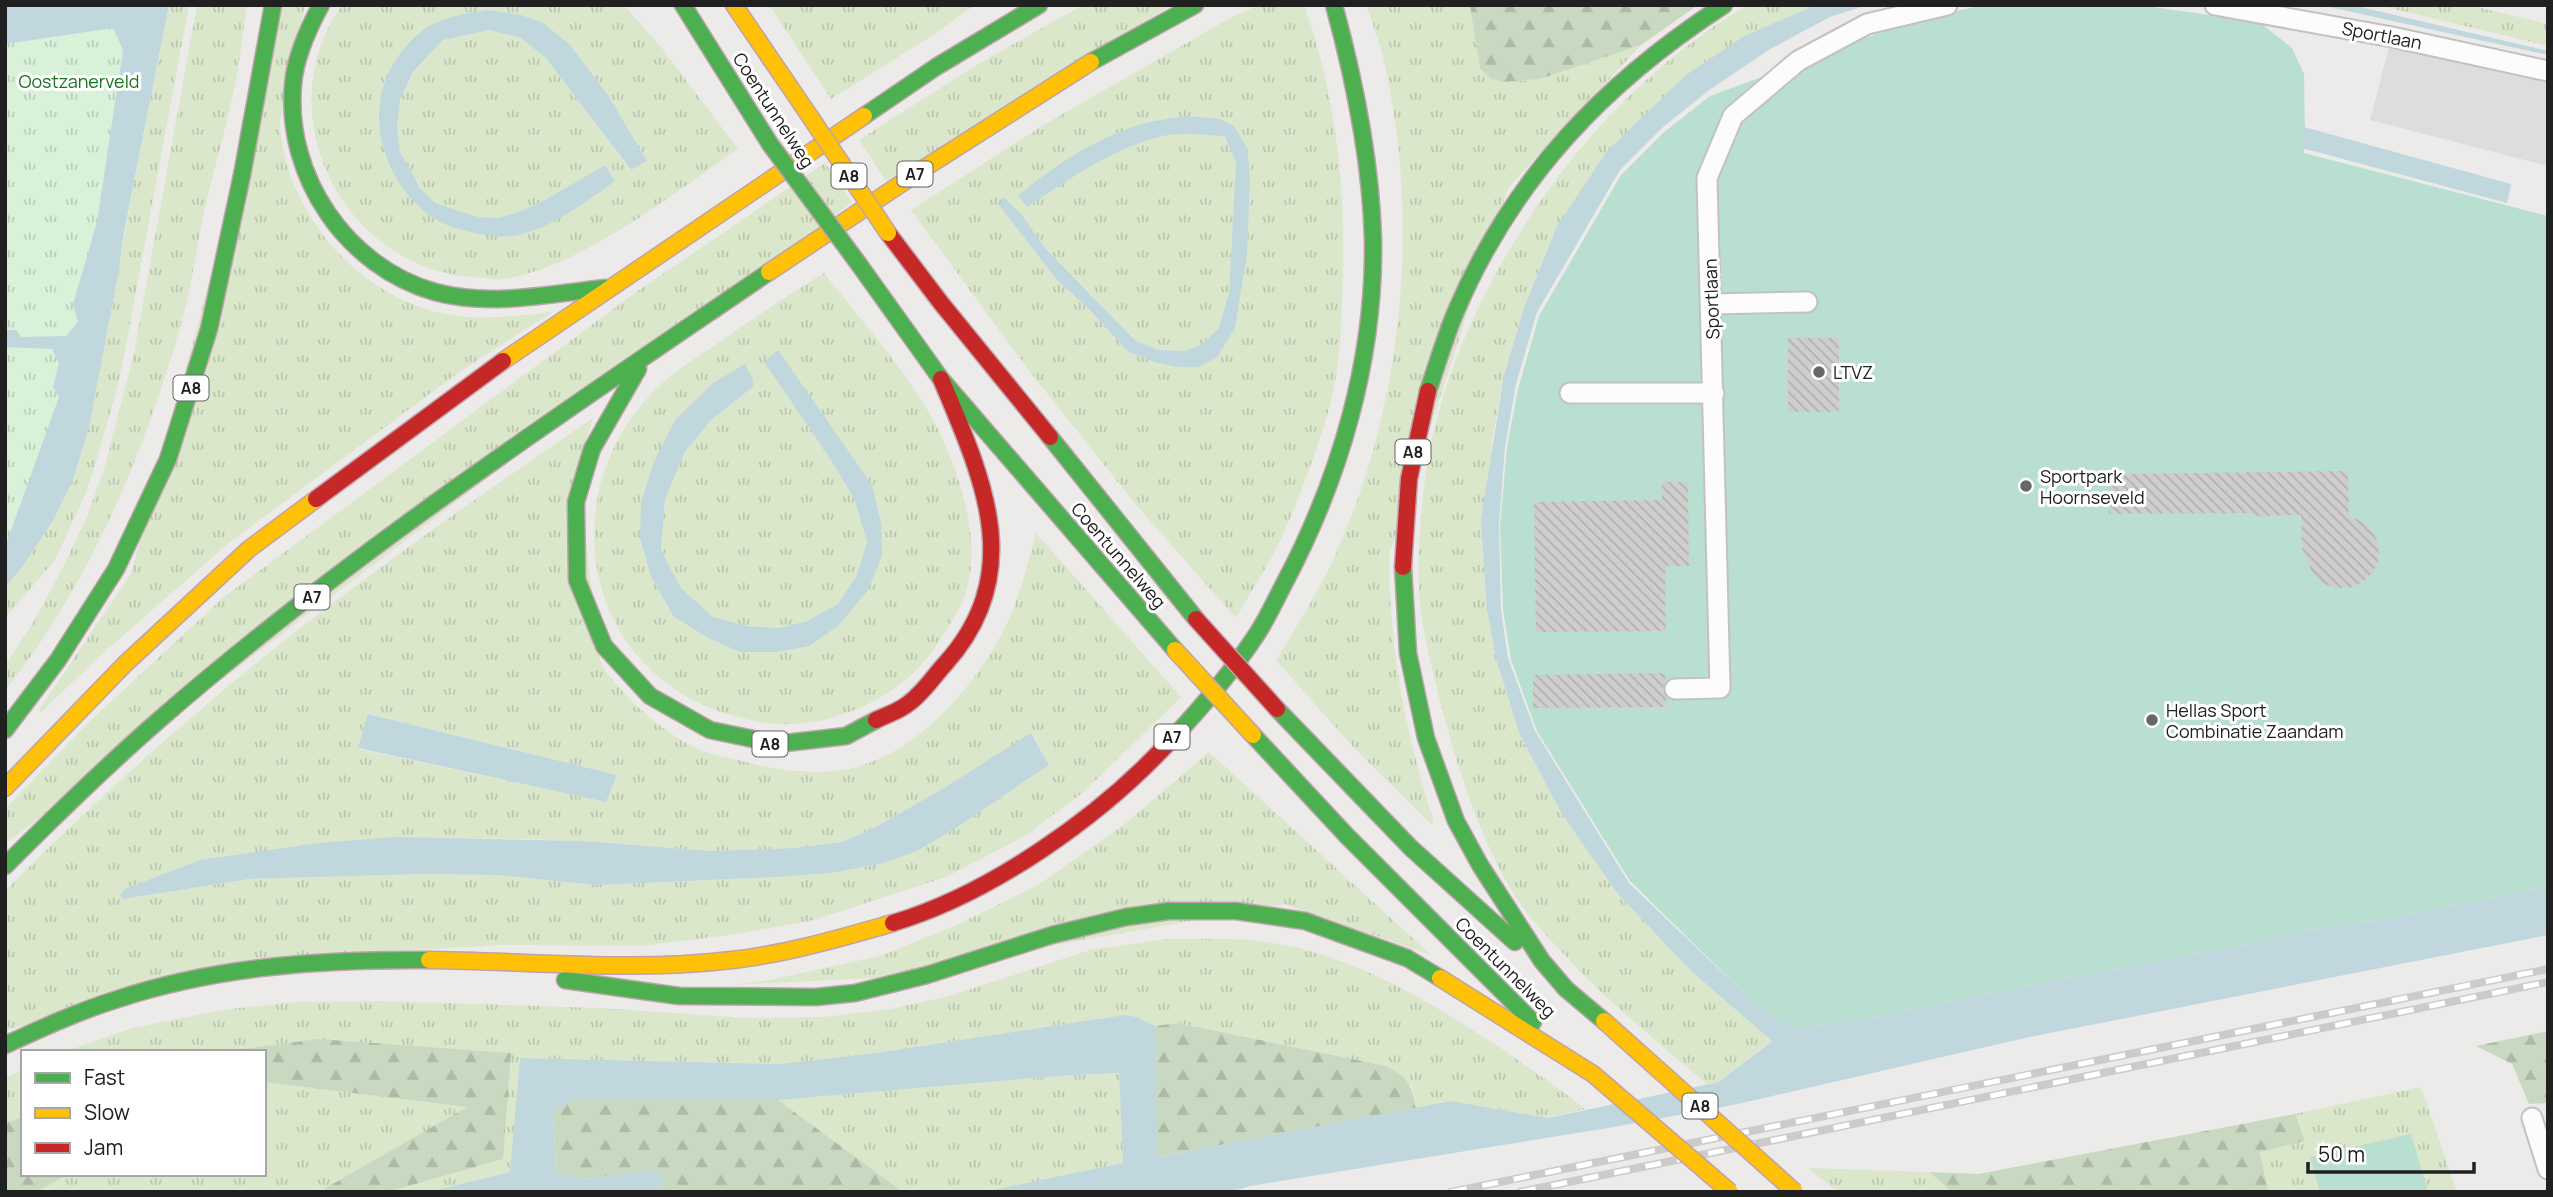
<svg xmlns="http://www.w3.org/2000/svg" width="2553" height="1197" font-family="Manrope,sans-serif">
  <defs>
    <pattern id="grass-tufts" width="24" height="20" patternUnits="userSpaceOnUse" patternTransform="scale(1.75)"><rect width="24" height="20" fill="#dae7cb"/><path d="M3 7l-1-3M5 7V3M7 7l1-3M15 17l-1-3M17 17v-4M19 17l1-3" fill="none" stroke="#bbc6ae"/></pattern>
    <pattern id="forest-firs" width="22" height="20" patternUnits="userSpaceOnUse" patternTransform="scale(1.75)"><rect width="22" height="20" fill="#c9d9c1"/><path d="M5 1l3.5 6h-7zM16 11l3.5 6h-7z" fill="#acbaa6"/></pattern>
    <pattern id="park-tufts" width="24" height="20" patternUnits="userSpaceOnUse" patternTransform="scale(1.75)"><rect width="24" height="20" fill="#d9f0d9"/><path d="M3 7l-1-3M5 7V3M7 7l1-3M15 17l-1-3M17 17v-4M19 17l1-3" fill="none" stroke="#baceba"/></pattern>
    <pattern id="building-back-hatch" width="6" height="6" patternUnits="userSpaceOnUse" patternTransform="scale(1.75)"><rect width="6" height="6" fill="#d0cecc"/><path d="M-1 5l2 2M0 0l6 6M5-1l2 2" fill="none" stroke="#b2b1af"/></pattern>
  </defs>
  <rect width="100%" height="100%" fill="#edebe9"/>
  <path fill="url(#grass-tufts)" fill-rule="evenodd" d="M169,5h20l-64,346 -8,38 -21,73 -11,33 -30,65 -50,58v-30l19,-24 30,-45 20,-42 15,-50 30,-157 4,-33z
    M197,5h50c-4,25 -6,50 -11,74 -8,43 -21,85 -31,128 -8,38 -13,77 -23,114 -38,133 -91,261 -177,370v-26l29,-44 27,-50 25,-52 19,-53 29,-113z
    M283,5h22c-6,30 -12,59 -19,89 -2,11 -7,25 -6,36 9,84 75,162 157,182 38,10 78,4 116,0l-91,58 -232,172 -120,105 -69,65 -2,-2 92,-136z
    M342,5h282l37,42 77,102c-64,44 -159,120 -236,130 -10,1 -22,-2 -32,-2 -129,-12 -204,-164 -128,-272zM521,15l49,30 38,50 39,66 -17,9 -84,-113 -25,-19 -32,-8 -46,10 -30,33 -13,27 -3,25 3,27 9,16 11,20 15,15 24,8 20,6 19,1 21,-6 26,-12 60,-35 10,16 -66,42 -27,11 -21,3 -56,-12 -61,-72 26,-112z
    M769,5h93l8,3 1,-3h103l-36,27 -107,67z
    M1083,5h88l-285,176 -27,-41 119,-76z
    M1259,5h45c34,94 43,195 38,294 -1,36 -3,75 -13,110 -14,47 -32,96 -53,140 -12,23 -27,46 -40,69l-99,-112 -107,-134 -119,-162 136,-87 185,-106zM1143,124l92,3 13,23 2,32 -3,73 -12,73 -57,39 -50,-15 -38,-42 -33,-30 -52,-83 17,18 24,34 90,91 22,10 27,1 17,-7 17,-16 10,-35 7,-131 -11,-25c-23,-3 -48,-6 -70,0 -47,14 -88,43 -128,70l-9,-11c38,-32 79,-55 125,-72z
    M1366,5h104l7,33 1,21 27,23 35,-3 101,-34 -133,143 -119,367c0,92 16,179 45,267l-3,2 -79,-78 -76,-86c22,-36 45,-72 62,-111 66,-150 82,-329 46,-488 -4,-19 -12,-38 -18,-56z
    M1748,5h68l-70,30 -139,116 -50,75 -32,79 -21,70 -12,66 -5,169 9,49 24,76 43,81 55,78 71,75 83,71 -53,42 -12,2c-51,-43 -104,-86 -149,-136 -16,-17 -33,-35 -45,-55 -38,-64 -63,-148 -80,-220 -6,-27 -13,-55 -14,-83 -2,-61 6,-135 24,-193 49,-155 163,-310 305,-392z
    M2377,5h91l80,19v22z
    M825,163l27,39 -847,642v-35l84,-87 135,-125 408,-302z
    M824,273c39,50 97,114 121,171 20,47 39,112 16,161 -6,11 -13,22 -20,33 -19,33 -51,58 -86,72 -44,17 -79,19 -124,5 -148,-43 -181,-221 -75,-326 18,-18 41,-32 62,-46 35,-24 70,-48 106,-70zM764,362l70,69 38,54 -4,105 -91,62h-37l-32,-14 -35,-22 -22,-40 -11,-38 73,-155 40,4 -41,32 -27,33 -20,47 -4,51 20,38 32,29 33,9 33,2 28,-7 31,-17 19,-29 10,-33 -13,-44 -29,-47z
    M593,418l-16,49 24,198c26,35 56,63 95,83 14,7 31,9 46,13 35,10 74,15 110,7 70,-15 136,-95 161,-159 10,-25 16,-51 23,-76l145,164 -96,94 -62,46 -77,40 -132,43 -77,14 -96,12 -140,-1 -250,14 -246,72v-139l7,-8c85,-85 174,-165 268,-240 101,-80 207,-153 313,-226zM369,714l248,61 -11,27 -247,-53zM1032,733l17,32 -93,63 -76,36 -49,9 -54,4 -180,8 -98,-10 -77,-1 -173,5 -126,20 196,-56 170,-5 94,3 128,10 82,-3 49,-6 32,-14 70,-40z
    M1209,752l222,203 -146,-51 -413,74 -138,7 36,-5 110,-24 79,-32 79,-39 87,-61z
    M1167,939c35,0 72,-2 106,4 83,13 157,59 226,104 29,20 58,40 86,62l-38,9 -96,-17 -35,7 -4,-22 -26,-20 -209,-43 -22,3 -18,-9 -13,-2 -248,38 -96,11 -260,-6 -10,114 -82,20h-423v-114l18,-8v104h241v-122h-200l69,-24 89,-18 74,-8 85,-1 219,7 147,10 77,-1 66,-8 60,-13 140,-46z
    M1119,1073l4,91 -140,28h-80l-125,-92 280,-24z
    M2421,1087l36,105h-195l6,-2 -8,-38 44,-11 -9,-27z
    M1808,1168l121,4 23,20h-114z"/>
  <path fill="url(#forest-firs)" d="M1470,5h228l-57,40 -101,34 -35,3 -14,-3 -11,-11z
    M1177,1023l209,43c23,12 25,17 30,42l-260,49 -1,-131z
    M2548,1031v72l-19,1 -17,-40 -36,-18z
    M318,1039l193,14 -8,106 -116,33h-57l-6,-3 143,-82 -203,-25v-30h-45z
    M573,1100h205l125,92h-244l6,-16 -16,-6 -62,9 -31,-7 -3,-61z
    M2295,1114l10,27 -45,11 8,38 -6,2h-310l-23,-20 49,2z
    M23,1117v57h46l-33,18h-31v-69z"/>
  <path fill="url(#park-tufts)" d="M5,5h163l-76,403 -87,175z"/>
  <path fill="#b8dfcf" d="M1985,5h154l120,17 33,26 12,26 1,58 -1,21 244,63v671l-171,34 -65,8 -41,11 -209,39 -187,38 -82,12 -43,-30 -120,-118 -93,-150 -26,-71 -8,-50 -3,-84 7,-79 11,-58 21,-73 82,-141 42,-42 47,-37 204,-76z
    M2411,1134l17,58h-108l-10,-35z"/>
  <path fill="#dedddc" d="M2390,43l158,36v87l-178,-46z"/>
  <path fill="#c0d7dd" d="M5,5h164l-46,232 -4,33 -30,157 -15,50 -20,42 -30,45 -19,24v-41l54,-150 -6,-10 6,-23 -7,-15 -47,-2v-17h11l5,7 45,-1 12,-14 -5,-18 24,-82 26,-172 -10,-22 -108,16z
    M1816,5h51l-37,12 -60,32 -62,42 -46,37 -42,42 -83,142 -21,72 -11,63 -6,78 2,85 7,48 27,73 94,152 121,116 43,30 82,-12 187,-38 209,-39 41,-11 65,-8 171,-34v48l-523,103 -292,67 -125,23 -358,58 -20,6h-247l140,-29 -4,-90 -61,3 -280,24h-205l-20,11 3,61 31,7 62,-9 16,6 -6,16h-231l82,-20 10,-114 260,6 96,-11 248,-38 13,2 18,9 2,131 294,-56 97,17 171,-36 53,-41 -83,-72 -71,-75 -55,-78 -43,-81 -24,-76 -9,-49 -6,-91 23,-144 21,-70 32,-79 50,-75 79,-76 60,-40z
    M2320,5h32l196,46v4z
    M487,10l34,5 22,8 27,22 38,50 39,66 -16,9 -85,-112 -25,-20 -32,-8 -46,10 -30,32 -13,28 -3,25 3,27 9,16 11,20 15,15 24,8 20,6 19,1 21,-6 26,-12 60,-35 10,16c-28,20 -59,44 -93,53 -17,5 -35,2 -52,-2 -8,-3 -18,-4 -26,-8 -60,-31 -86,-114 -45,-169 10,-13 21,-25 36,-32 16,-7 34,-10 52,-13z
    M1185,116l35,3 15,8 13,23 2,32 -3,73 -12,73 -18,29 -18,10h-21l-24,-5 -26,-10 -38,-42 -33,-30 -58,-75 5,-8 18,18 24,34 89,91 23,10 27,1 17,-7 17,-16 10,-35 7,-131 -11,-25c-23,-3 -48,-6 -70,1 -47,13 -88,43 -128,69l-9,-11c36,-31 78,-58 124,-72 14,-4 29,-5 43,-8z
    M2304,127l207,57 -4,19 -205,-55z
    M778,350l94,135 9,39 1,32 -14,34 -30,36 -29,20 -32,6h-37l-32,-14 -35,-22 -22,-40 -11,-38 1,-34 12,-40 22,-44 38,-37 32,-19 8,15v8l-41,32 -27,33 -20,47 -4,51 20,38 32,29 33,9 33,2 28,-7 31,-17 19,-29 10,-33 -13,-44 -29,-47 -61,-89z
    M368,714l249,61 -11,27 -248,-54z
    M1031,733l18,32 -93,63 -39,23 -37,13 -49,9 -54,4 -180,8 -98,-10 -77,-1 -173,5 -126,20 -3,-4 5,-6 75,-29 119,-17 77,-6 187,4 128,10 82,-3 49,-6 32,-14 70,-40z"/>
  <path fill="url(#building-back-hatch)" d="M1788,338h51v74h-51z
    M2348,471l1,45 14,6 10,9 5,13 1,15 -6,13 -10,10 -13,6h-14l-14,-5 -10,-11 -10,-24 -1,-33 -47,1v-3l-145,1v-33h13v-7z
    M1662,482h26l1,84h-24l1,65 -130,1 -2,-130 128,-2z
    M1666,673l-3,16 3,8 1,10 -134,1v-33z"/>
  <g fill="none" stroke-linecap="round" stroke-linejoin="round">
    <defs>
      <path id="street" d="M2215,5l177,32 156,34
        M1711,304l96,-2
        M1570,393h144
        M1675,689l45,-1 -13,-510 26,-62 65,-55 69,-37 80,-19
        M2532,1118l16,51"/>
      <path id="fast" d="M321,5c-13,24 -26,52 -28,80 -8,92 54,182 142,207 55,15 115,2 170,-4
        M683,5l87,139
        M1091,62l104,-57
        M864,116l72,-49 103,-62
        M858,263l83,116 234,271
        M638,369l-46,80 -16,53 1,78 27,66 46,50 60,34 67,14 69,-8 30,-16
        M1428,391c9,-26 17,-54 28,-80 57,-133 148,-228 268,-306
        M1050,437l146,182
        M1403,567l5,86 18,85 30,83 24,44 62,96 24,28 38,32
        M1277,709l134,139 104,94
        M5,730l53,-70 58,-91 52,-110 41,-130 33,-154 31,-170
        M1253,735l94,101 186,186
        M1170,741c31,-33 62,-69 87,-107 11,-17 19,-35 28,-52 55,-104 90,-223 88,-342 -2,-80 -18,-158 -39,-235
        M5,866c50,-50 100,-99 154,-146 190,-166 402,-306 610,-448
        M565,980l114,16 137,1 39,-4 72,-18 125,-40 74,-18 43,-6h67l69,10 102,37 33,20
        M5,1045c37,-17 74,-34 113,-46 100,-33 207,-40 311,-39"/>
      <path id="slow" d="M734,5l77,113
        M769,272l154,-103 168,-107
        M503,361l361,-245
        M5,788l120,-124 124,-115 67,-50
        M429,960c101,1 202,12 303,0 54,-6 108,-22 161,-37
        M1440,978l153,96"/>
      <path id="jam" d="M888,233l53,70 109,134
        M316,499l187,-138
        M1403,567l6,-88 19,-88
        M876,720c10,-5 24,-9 33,-17 14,-10 25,-27 36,-39 83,-92 37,-187 -4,-285
        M893,923c98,-29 208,-107 277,-182"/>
    </defs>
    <use href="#street" stroke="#c3c2c1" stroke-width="23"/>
    <use href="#fast" stroke="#bfa2ab" stroke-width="19"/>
    <use href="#slow" stroke="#bfa2ab" stroke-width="19"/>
    <use href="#jam" stroke="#bfa2ab" stroke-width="19"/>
    <use href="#street" stroke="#fcfcfc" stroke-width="19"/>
    <use href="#fast" stroke="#4caf50" stroke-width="16"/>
    <use href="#slow" stroke="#ffc107" stroke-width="16"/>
    <use href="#jam" stroke="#c62828" stroke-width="16"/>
    <defs>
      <path id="rail" d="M1451,1192l1097,-223
        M1520,1192l1028,-210"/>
    </defs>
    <use href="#rail" stroke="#cbcbca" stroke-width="8"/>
    <use href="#rail" stroke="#fff" stroke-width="5" stroke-dasharray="16" stroke-linecap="butt"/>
    <defs>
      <path id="fast-bridge" d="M770,144l88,119"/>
      <path id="slow-bridge" d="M811,118l77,115
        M1175,650l78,85
        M1604,1021l191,171
        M1593,1074l137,118"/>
      <path id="jam-bridge" d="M1196,619l81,90"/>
    </defs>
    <use href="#fast-bridge" stroke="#bfa2ab" stroke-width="19" stroke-linecap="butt"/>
    <use href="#slow-bridge" stroke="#bfa2ab" stroke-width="19" stroke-linecap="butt"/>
    <use href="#jam-bridge" stroke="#bfa2ab" stroke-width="19" stroke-linecap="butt"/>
    <use href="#fast-bridge" stroke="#4caf50" stroke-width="16"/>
    <use href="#slow-bridge" stroke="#ffc107" stroke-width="16"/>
    <use href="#jam-bridge" stroke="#c62828" stroke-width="16"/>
  </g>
  <g fill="#686766" stroke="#fff" stroke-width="2.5">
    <circle cx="1819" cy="372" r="7"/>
    <circle cx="2026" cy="486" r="7"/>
    <circle cx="2152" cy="720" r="7"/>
  </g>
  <g text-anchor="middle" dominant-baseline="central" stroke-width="6" stroke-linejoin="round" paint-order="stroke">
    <g fill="#fff" stroke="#636363" stroke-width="2">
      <rect x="897.5" y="161.5" width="35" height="25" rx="5"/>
      <rect x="831.5" y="163.5" width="35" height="25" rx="5"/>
      <rect x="173.5" y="375.5" width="35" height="25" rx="5"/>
      <rect x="1395.5" y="439.5" width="35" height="25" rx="5"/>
      <rect x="294.5" y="584.5" width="35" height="25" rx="5"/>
      <rect x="1154.5" y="724.5" width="35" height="25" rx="5"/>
      <rect x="752.5" y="731.5" width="35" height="25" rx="5"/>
      <rect x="1682.5" y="1093.5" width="35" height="25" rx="5"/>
    </g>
    <g font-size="16" font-weight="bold" fill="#202020">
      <text x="915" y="174">A7</text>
      <text x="849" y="176">A8</text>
      <text x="191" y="388">A8</text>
      <text x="1413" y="452">A8</text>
      <text x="312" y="597">A7</text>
      <text x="1172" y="737">A7</text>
      <text x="770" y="744">A8</text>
      <text x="1700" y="1106">A8</text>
    </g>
    <g font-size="18" fill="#202020" stroke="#fff">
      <text transform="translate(2382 35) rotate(11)">Sportlaan</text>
      <text transform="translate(774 110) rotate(57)">Coentunnelweg</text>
      <text transform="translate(1711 299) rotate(-92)">Sportlaan</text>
      <text transform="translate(1119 555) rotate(49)">Coentunnelweg</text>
      <text transform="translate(1506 967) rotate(45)">Coentunnelweg</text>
    </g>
    <g font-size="18" fill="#17751e" stroke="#fff">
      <text x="79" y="81">Oostzanerveld</text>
    </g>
    <g font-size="18" fill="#202020" stroke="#fff" text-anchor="start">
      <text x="1833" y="372">LTVZ</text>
      <text x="2040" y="476">Sportpark<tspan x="2040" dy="21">Hoornseveld</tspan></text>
      <text x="2166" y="710">Hellas Sport<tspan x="2166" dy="21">Combinatie Zaandam</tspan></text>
    </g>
  </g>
  <rect width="2553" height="1197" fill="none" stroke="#202020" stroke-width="14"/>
  <rect x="21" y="1050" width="245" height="126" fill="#ffffff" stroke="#a6a6a6" stroke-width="2"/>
  <rect x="35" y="1073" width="35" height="10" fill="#4caf50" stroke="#a6a6a6" stroke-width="2"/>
  <text x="84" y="1085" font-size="21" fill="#202020">Fast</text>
  <rect x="35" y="1108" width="35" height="10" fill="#ffc107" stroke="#a6a6a6" stroke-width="2"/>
  <text x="84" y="1120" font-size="21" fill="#202020">Slow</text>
  <rect x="35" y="1143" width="35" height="10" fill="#c62828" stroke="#a6a6a6" stroke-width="2"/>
  <text x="84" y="1155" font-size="21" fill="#202020">Jam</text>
  <path d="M2308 1162v10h166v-10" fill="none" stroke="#202020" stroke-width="3.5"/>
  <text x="2318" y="1162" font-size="21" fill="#202020" stroke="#ffffff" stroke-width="5" paint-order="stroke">50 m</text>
</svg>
